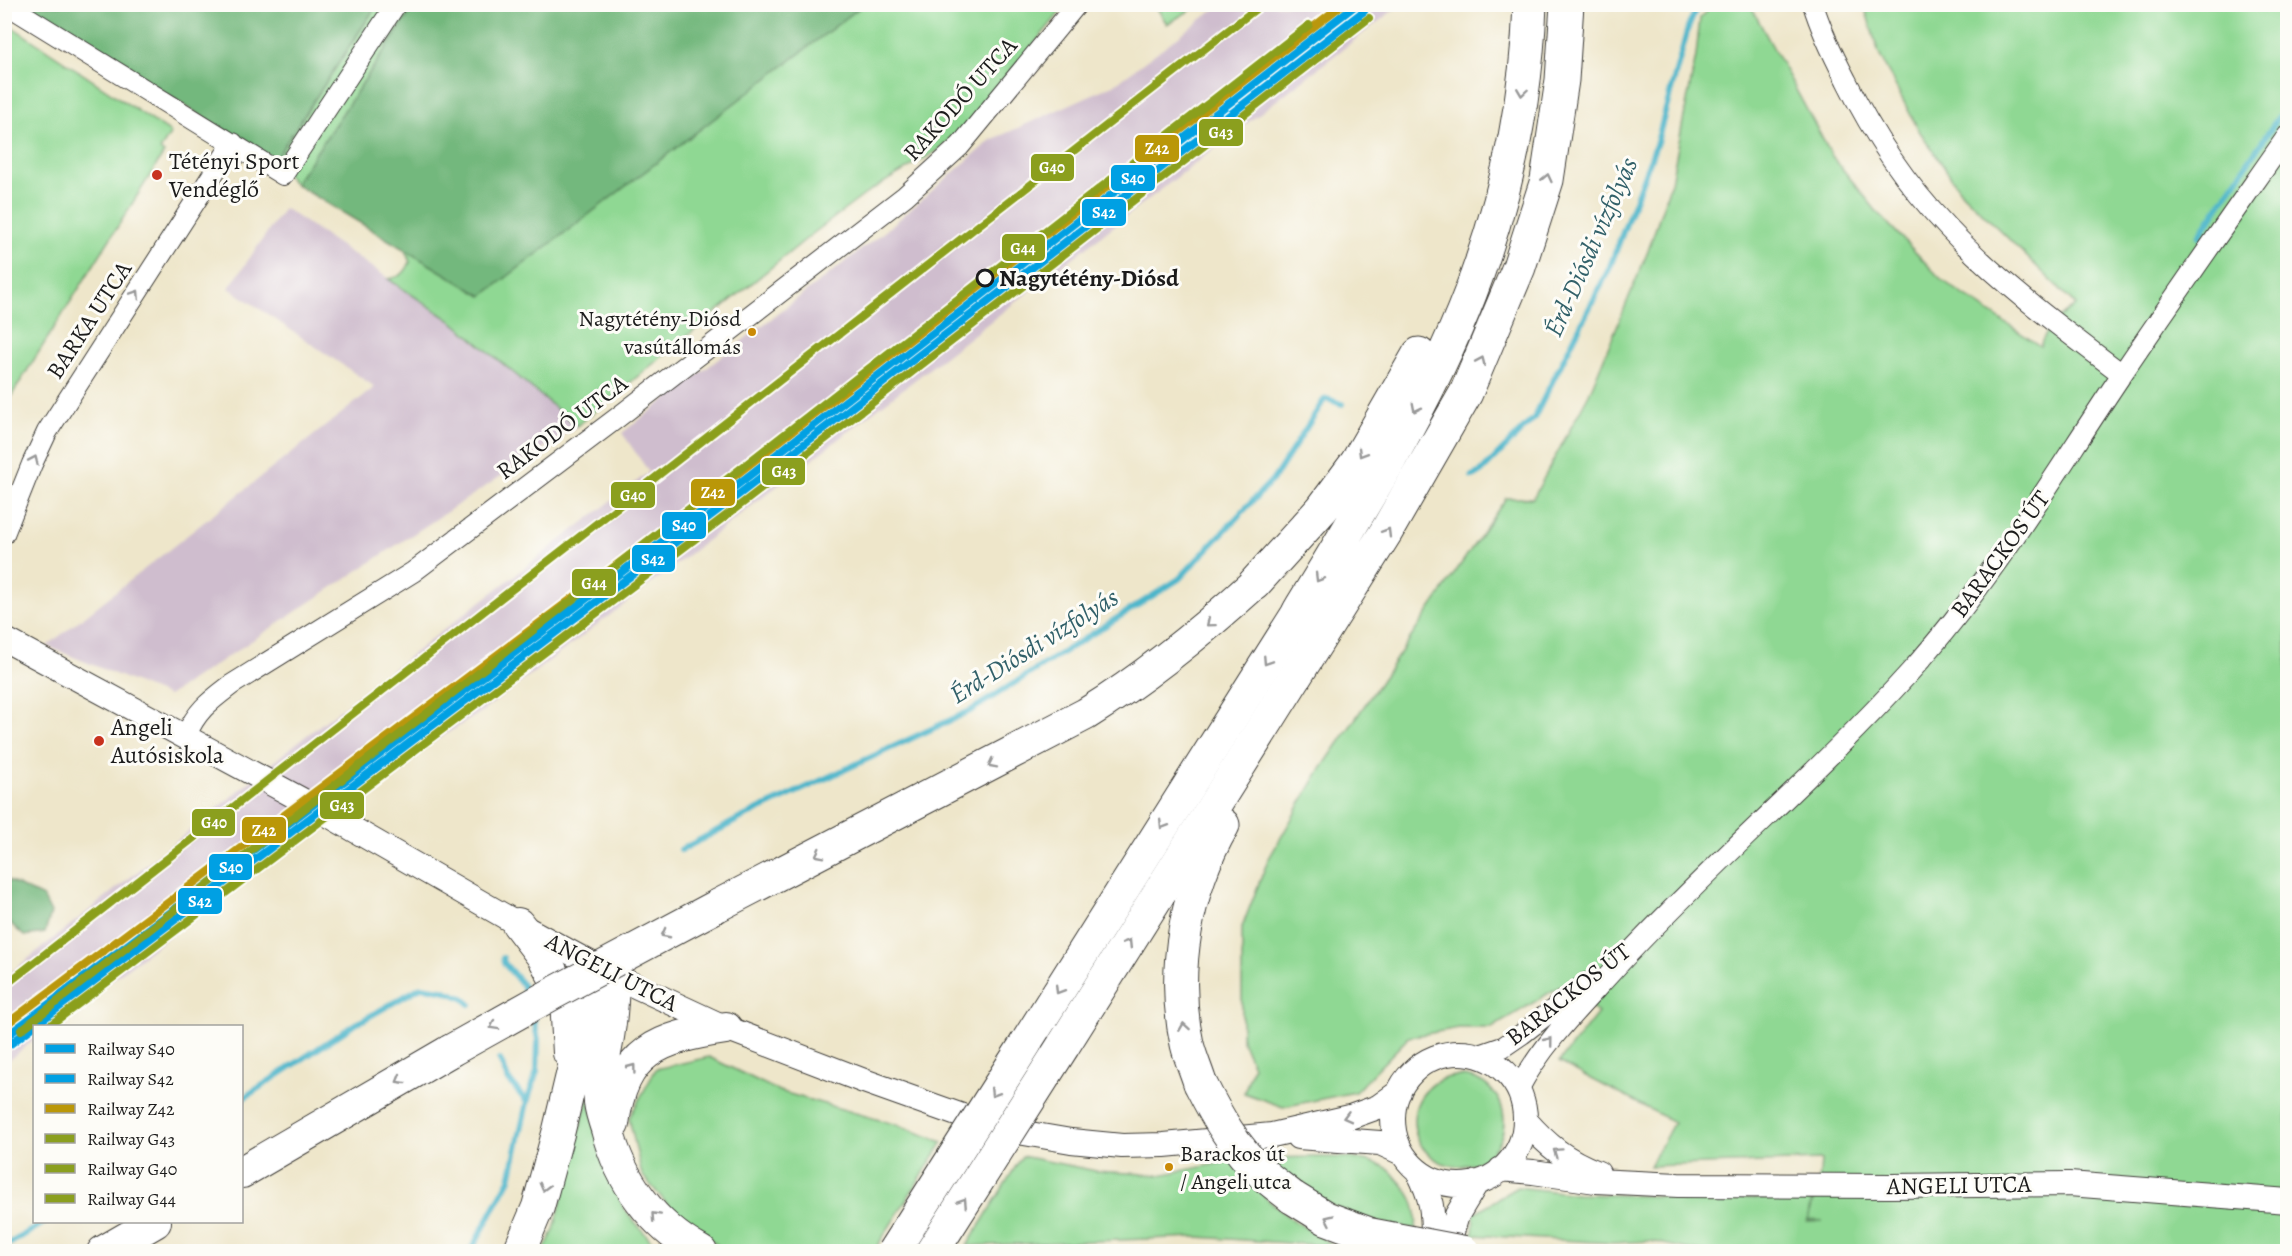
<svg xmlns="http://www.w3.org/2000/svg" width="2292" height="1256" font-family="Alegreya,serif">
  <rect width="100%" height="100%" fill="#fdfcf7"/>
  <filter id="ink" filterUnits="userSpaceOnUse"><feTurbulence type="fractalNoise" baseFrequency=".0167" numOctaves="2"/><feDisplacementMap in="SourceGraphic" scale="12" xChannelSelector="R" yChannelSelector="G"/><feConvolveMatrix kernelMatrix="1 2 1 2 8 2 1 2 1" color-interpolation-filters="sRGB"/></filter>
  <filter id="wash" filterUnits="userSpaceOnUse"><feTurbulence type="fractalNoise" baseFrequency=".008" numOctaves="4" result="noise"/><feDisplacementMap in="SourceGraphic" scale="24" xChannelSelector="R" yChannelSelector="G"/><feGaussianBlur stdDeviation="1.35" result="paint"/><feColorMatrix in="noise" values="0 0 0 0 0 0 0 0 0 0 0 0 0 0 0 0 0 1.4 0 .05"/><feComposite in="paint" operator="in"/></filter>
  <g filter="url(#wash)">
    <rect width="100%" height="100%" fill="#eee6ca"/>
    <path fill="#cfbdce" d="M1220,5h180l-774,598 -146,110 -135,84 -66,55 -227,174h-18v14l-29,23v-86l224,-178 60,-50 360,-277 -27,-39 262,-201 107,-92 124,-56z
      M284,208l169,114 124,104 -409,270 -121,-50 328,-259 -146,-99z"/>
    <path fill="#8fd893" stroke="#567a58" stroke-width="1.5" d="M377,5h38l-120,179 -21,-23z
      M863,5h201l-1,4 -93,113 -33,29 -66,39 -60,45 -234,191 -124,-104 -65,-43c12,-2 17,-5 22,-17l-6,-14 78,47z
      M1155,5h44l-32,19z
      M1712,5h38l82,151 46,57 64,67 98,66c8,-21 18,-28 36,-41l-114,-112 -44,-64 -39,-75 -15,-49h423v1246l-586,1 -51,-11 -37,2 -140,-8 1,-22 44,-26 59,7 235,6 -5,21h16l-15,-1 12,-46 1,-14 -171,6 24,-44 -115,-60 39,-49 -36,-28 -70,43h-33l-50,9 -54,55 -72,15 -39,-14 9,-27 -11,-25v-114l26,-67 49,-85 189,-277h27l56,-104 59,-143 23,-69 25,-126 4,-38z
      M5,22l166,111 -11,17 4,3 -159,253z
      M709,1057l70,34 118,34 46,17 -69,109h-131l-21,-3 -42,-29 -38,-44 -13,-57 27,-49z
      M1414 1121a45 45 0 1 1 90 0a45 45 0 1 1-90 0Z
      M589,1093l11,62 24,54 36,42 -117,1 11,-22z
      M1022,1156l74,15 64,4 71,-14 37,39 23,19 44,27 -138,-9 -230,9z
      M1265,1158c33,0 91,-6 120,9 6,3 11,11 16,16 13,15 17,27 15,46 -39,-4 -82,-19 -115,-40 -13,-8 -24,-21 -36,-31z"/>
    <path fill="#73b87d" stroke="#486a4c" stroke-width="1.5" d="M22,5h355l-103,156z
      M415,5v-1l448,1 -381,291 -187,-112z
      M5,879l38,18 8,16 -6,20 -21,3 -15,-14 -4,1z"/>
    <g fill="none" stroke-linecap="round" stroke-linejoin="round">
      <path stroke="#4cb5ca" stroke-width="6" d="M2199,236l89,-133
        M1472,476l9,-4 53,-54 75,-149 48,-127 31,-114 10,-24
        M681,850l60,-32 229,-107 209,-132 96,-102 49,-77 3,-1 15,5
        M503,958l1,5 18,21 6,15
        M500,1060l8,19 19,23
        M242,1099l107,-71 72,-41 21,3 21,8 7,6
        M4,1247l41,-25
        M470,1252l40,-73 17,-77 10,-31 1,-31 -5,-26"/>
    </g>
  </g>
  <g filter="url(#ink)">
    <g fill="none" stroke-linecap="round" stroke-linejoin="round">
      <defs>
        <path id="minor" d="M6,4l277,171 113,-171
          M1813,4c8,27 20,51 33,76 26,53 60,104 101,147 52,55 114,101 175,147
          M4,534l28,-70 15,-32 186,-289
          M186,736c10,-25 24,-35 45,-51l182,-113 204,-154 288,-222 55,-50 117,-142
          M1477,1056l26,-9 19,-13 65,-51
          M1518,1090c26,-49 63,-84 100,-125 93,-101 200,-191 292,-293 82,-91 144,-197 212,-298 54,-80 110,-159 166,-239"/>
        <path id="tertiary" d="M4,639l309,167 205,118 96,52 112,52 138,53 104,37 50,14 53,9 51,5 42,-1 108,-10 78,-18 28,-10 21,-15
          M1393 1119a66 66 0 1 1 132 0a66 66 0 1 1-132 0Z
          M1525,1120c23,26 40,40 73,53
          M1298,1137l82,6 22,10
          M1501,1169l32,3 63,9 82,4 214,1 177,-2 219,17
          M1418,1171c14,28 15,38 15,68
          M1449,1242l8,-27 20,-33"/>
        <path id="trunk" d="M717,906l369,-192c60,-37 115,-82 168,-130
          M518,924l26,34 22,41 3,54
          M614,976c-2,18 -2,36 -5,54 -3,24 -11,47 -9,72 1,9 4,18 7,27 13,52 46,97 94,123
          M1026,1043l273,-432
          M613,1124c9,-73 45,-86 113,-96
          M242,1172l208,-121
          M103,1252l52,-30
          M519,1252l19,-45 21,-77 24,-101 27,-48"/>
        <path id="motorway" d="M1254,584l68,-75 35,-47 62,-108
          M1299,611c64,-105 137,-220 178,-336 31,-87 50,-179 53,-271
          M1063,1046l323,-514 80,-139 53,-126 28,-87 15,-100 5,-76
          M1200,1083c-4,-13 -10,-26 -13,-39 -16,-73 -1,-155 36,-219
          M1292,1197l34,21 43,16"/>
      </defs>
      <use href="#minor" stroke="#3c3a36" stroke-width="22"/>
      <use href="#tertiary" stroke="#3c3a36" stroke-width="26"/>
      <use href="#trunk" stroke="#3c3a36" stroke-width="34"/>
      <use href="#motorway" stroke="#3c3a36" stroke-width="35"/>
      <use href="#minor" stroke="#fff" stroke-width="20"/>
      <use href="#tertiary" stroke="#fff" stroke-width="24"/>
      <use href="#trunk" stroke="#fff" stroke-width="32"/>
      <use href="#motorway" stroke="#fff" stroke-width="33"/>
      <defs>
        <path id="trunk-bridge" d="M450,1051l102,-57 165,-88
          M1369,1234l95,18
          M893,1252l133,-209"/>
        <path id="motorway-bridge" d="M1200,1083c16,32 35,66 62,90 10,9 20,16 30,24
          M932,1252l131,-206"/>
      </defs>
      <use href="#trunk-bridge" stroke="#3c3a36" stroke-width="34" stroke-linecap="butt"/>
      <use href="#motorway-bridge" stroke="#3c3a36" stroke-width="35" stroke-linecap="butt"/>
      <use href="#trunk-bridge" stroke="#fff" stroke-width="32"/>
      <use href="#motorway-bridge" stroke="#fff" stroke-width="33"/>
      <defs>
        <path id="rail-1" d="M4,1038l733,-553 620,-481"/>
        <path id="rail-2" d="M9,1045l733,-553 622,-481"/>
        <path id="rail-3" d="M4,1026l728,-548 611,-474"/>
        <path id="rail-4" d="M49,1026l699,-527 621,-481"/>
        <path id="rail-5" d="M4,986l1258,-982"/>
        <path id="rail-6" d="M21,1030l1288,-1005"/>
      </defs>
      <use href="#rail-1" stroke="#fdfcf7" stroke-width="12"/>
      <use href="#rail-2" stroke="#fdfcf7" stroke-width="12"/>
      <use href="#rail-3" stroke="#fdfcf7" stroke-width="12"/>
      <use href="#rail-4" stroke="#fdfcf7" stroke-width="12"/>
      <use href="#rail-5" stroke="#fdfcf7" stroke-width="12"/>
      <use href="#rail-6" stroke="#fdfcf7" stroke-width="12"/>
      <use href="#rail-1" stroke="#00a0e3" stroke-width="8"/>
      <use href="#rail-2" stroke="#00a0e3" stroke-width="8"/>
      <use href="#rail-3" stroke="#ba9708" stroke-width="8"/>
      <use href="#rail-4" stroke="#8b9f1e" stroke-width="8"/>
      <use href="#rail-5" stroke="#8b9f1e" stroke-width="8"/>
      <use href="#rail-6" stroke="#8b9f1e" stroke-width="8"/>
    </g>
    <defs><path id="oneway-chevron" d="M-2-3.5L2.5 0L-2 3.5" fill="none" stroke-width="1.6" stroke-linecap="round" stroke-linejoin="round" transform="scale(1.5)"/></defs>
    <g stroke="#999">
      <use href="#oneway-chevron" transform="translate(1522 92) rotate(98)"/>
      <use href="#oneway-chevron" transform="translate(1547 178) rotate(-77)"/>
      <use href="#oneway-chevron" transform="translate(136 294) rotate(-57)"/>
      <use href="#oneway-chevron" transform="translate(1481 361) rotate(-66)"/>
      <use href="#oneway-chevron" transform="translate(1416 408) rotate(117)"/>
      <use href="#oneway-chevron" transform="translate(1362 453) rotate(121)"/>
      <use href="#oneway-chevron" transform="translate(34 460) rotate(-66)"/>
      <use href="#oneway-chevron" transform="translate(1387 532) rotate(-59)"/>
      <use href="#oneway-chevron" transform="translate(1319 578) rotate(121)"/>
      <use href="#oneway-chevron" transform="translate(1210 623) rotate(140)"/>
      <use href="#oneway-chevron" transform="translate(1267 661) rotate(123)"/>
      <use href="#oneway-chevron" transform="translate(992 764) rotate(153)"/>
      <use href="#oneway-chevron" transform="translate(1163 825) rotate(122)"/>
      <use href="#oneway-chevron" transform="translate(819 854) rotate(153)"/>
      <use href="#oneway-chevron" transform="translate(665 934) rotate(152)"/>
      <use href="#oneway-chevron" transform="translate(1128 943) rotate(-58)"/>
      <use href="#oneway-chevron" transform="translate(1059 990) rotate(122)"/>
      <use href="#oneway-chevron" transform="translate(494 1026) rotate(151)"/>
      <use href="#oneway-chevron" transform="translate(1184 1027) rotate(-99)"/>
      <use href="#oneway-chevron" transform="translate(1549 1041) rotate(-51)"/>
      <use href="#oneway-chevron" transform="translate(632 1068) rotate(-53)"/>
      <use href="#oneway-chevron" transform="translate(400 1080) rotate(150)"/>
      <use href="#oneway-chevron" transform="translate(994 1093) rotate(122)"/>
      <use href="#oneway-chevron" transform="translate(1347 1117) rotate(165)"/>
      <use href="#oneway-chevron" transform="translate(1557 1152) rotate(-145)"/>
      <use href="#oneway-chevron" transform="translate(544 1187) rotate(105)"/>
      <use href="#oneway-chevron" transform="translate(963 1202) rotate(-57)"/>
      <use href="#oneway-chevron" transform="translate(655 1216) rotate(-133)"/>
      <use href="#oneway-chevron" transform="translate(1329 1219) rotate(-155)"/>
    </g>
  </g>
  <g fill="#c8321e" stroke="#fdfcf7" stroke-width="2">
    <circle cx="157" cy="175" r="6"/>
    <circle cx="99" cy="741" r="6"/>
  </g>
  <circle fill="#fdfcf7" stroke="#1c1c1c" stroke-width="3" cx="985" cy="278" r="8"/>
  <g fill="#cb8a06" stroke="#fdfcf7" stroke-width="2">
    <circle cx="752" cy="332" r="5"/>
    <circle cx="1169" cy="1167" r="5"/>
  </g>
  <g text-anchor="middle" dominant-baseline="central" stroke-width="6" stroke-linejoin="round" paint-order="stroke">
    <g font-size="22" fill="#1c1c1c" stroke="#fdfcf7" text-anchor="end">
      <text x="741" y="319">Nagytétény-Diósd<tspan x="741" dy="28">vasútállomás</tspan></text>
      <text x="1180" y="1154" text-anchor="start">Barackos út<tspan x="1180" dy="28">/ Angeli utca</tspan></text>
    </g>
    <g font-size="24" fill="#1c1c1c" stroke="#fdfcf7">
      <text transform="translate(960 99) rotate(-48)">RAKODÓ UTCA</text>
      <text transform="translate(89 320) rotate(-57)">BARKA UTCA</text>
      <text transform="translate(562 427) rotate(-37)">RAKODÓ UTCA</text>
      <text transform="translate(2000 554) rotate(-54)">BARACKOS ÚT</text>
      <text transform="translate(612 972) rotate(27)">ANGELI UTCA</text>
      <text transform="translate(1568 994) rotate(-38)">BARACKOS ÚT</text>
      <text transform="translate(1959 1185) rotate(-1)">ANGELI UTCA</text>
    </g>
    <g font-size="24" fill="#1c1c1c" stroke="#fdfcf7" text-anchor="start">
      <text x="169" y="161">Tétényi Sport<tspan x="169" dy="28">Vendéglő</tspan></text>
      <text x="111" y="727">Angeli<tspan x="111" dy="28">Autósiskola</tspan></text>
    </g>
    <g font-size="24" font-weight="bold" fill="#1c1c1c" stroke="#fdfcf7" text-anchor="start">
      <text x="999" y="278">Nagytétény-Diósd</text>
    </g>
    <g font-size="26" font-style="italic" fill="#32616a" stroke="#fdfcf7">
      <text transform="translate(1591 247) rotate(-66)">Érd-Diósdi vízfolyás</text>
      <text transform="translate(1034 646) rotate(-32)">Érd-Diósdi vízfolyás</text>
    </g>
  </g>
  <g stroke="#fdfcf7" stroke-width="2">
    <rect x="1198" y="118" width="46" height="29" rx="6" fill="#8b9f1e"/>
    <rect x="1134" y="134" width="46" height="29" rx="6" fill="#ba9708"/>
    <rect x="1030" y="153" width="45" height="29" rx="6" fill="#8b9f1e"/>
    <rect x="1110" y="164" width="46" height="28" rx="6" fill="#00a0e3"/>
    <rect x="1081" y="198" width="46" height="29" rx="6" fill="#00a0e3"/>
    <rect x="1001" y="233" width="45" height="29" rx="6" fill="#8b9f1e"/>
    <rect x="761" y="457" width="45" height="29" rx="6" fill="#8b9f1e"/>
    <rect x="690" y="478" width="46" height="29" rx="6" fill="#ba9708"/>
    <rect x="610" y="481" width="46" height="28" rx="6" fill="#8b9f1e"/>
    <rect x="661" y="511" width="46" height="29" rx="6" fill="#00a0e3"/>
    <rect x="631" y="544" width="45" height="29" rx="6" fill="#00a0e3"/>
    <rect x="571" y="568" width="46" height="29" rx="6" fill="#8b9f1e"/>
    <rect x="319" y="791" width="46" height="29" rx="6" fill="#8b9f1e"/>
    <rect x="191" y="808" width="45" height="29" rx="6" fill="#8b9f1e"/>
    <rect x="241" y="816" width="46" height="28" rx="6" fill="#ba9708"/>
    <rect x="208" y="853" width="45" height="28" rx="6" fill="#00a0e3"/>
    <rect x="177" y="887" width="46" height="28" rx="6" fill="#00a0e3"/>
  </g>
  <g font-size="16" text-anchor="middle" font-weight="bold" fill="#fff">
    <text x="1221" y="138">G43</text>
    <text x="1157" y="154">Z42</text>
    <text x="1052" y="173">G40</text>
    <text x="1133" y="184">S40</text>
    <text x="1104" y="218">S42</text>
    <text x="1023" y="254">G44</text>
    <text x="784" y="477">G43</text>
    <text x="713" y="498">Z42</text>
    <text x="633" y="501">G40</text>
    <text x="684" y="531">S40</text>
    <text x="653" y="565">S42</text>
    <text x="594" y="589">G44</text>
    <text x="342" y="811">G43</text>
    <text x="214" y="828">G40</text>
    <text x="264" y="836">Z42</text>
    <text x="231" y="873">S40</text>
    <text x="200" y="907">S42</text>
  </g>
  <rect width="2292" height="1256" fill="none" stroke="#fdfcf7" stroke-width="24"/>
  <rect x="33" y="1025" width="210" height="198" fill="#fdfcf7" stroke="#a3a29f" stroke-width="1.5"/>
  <rect x="45" y="1044" width="30" height="9" fill="#00a0e3" stroke="#a3a29f" stroke-width="1.5"/>
  <text x="87" y="1055" font-size="18" fill="#1c1c1c">Railway S40</text>
  <rect x="45" y="1074" width="30" height="9" fill="#00a0e3" stroke="#a3a29f" stroke-width="1.5"/>
  <text x="87" y="1085" font-size="18" fill="#1c1c1c">Railway S42</text>
  <rect x="45" y="1104" width="30" height="9" fill="#ba9708" stroke="#a3a29f" stroke-width="1.5"/>
  <text x="87" y="1115" font-size="18" fill="#1c1c1c">Railway Z42</text>
  <rect x="45" y="1134" width="30" height="9" fill="#8b9f1e" stroke="#a3a29f" stroke-width="1.5"/>
  <text x="87" y="1145" font-size="18" fill="#1c1c1c">Railway G43</text>
  <rect x="45" y="1164" width="30" height="9" fill="#8b9f1e" stroke="#a3a29f" stroke-width="1.5"/>
  <text x="87" y="1175" font-size="18" fill="#1c1c1c">Railway G40</text>
  <rect x="45" y="1194" width="30" height="9" fill="#8b9f1e" stroke="#a3a29f" stroke-width="1.5"/>
  <text x="87" y="1205" font-size="18" fill="#1c1c1c">Railway G44</text>
</svg>
